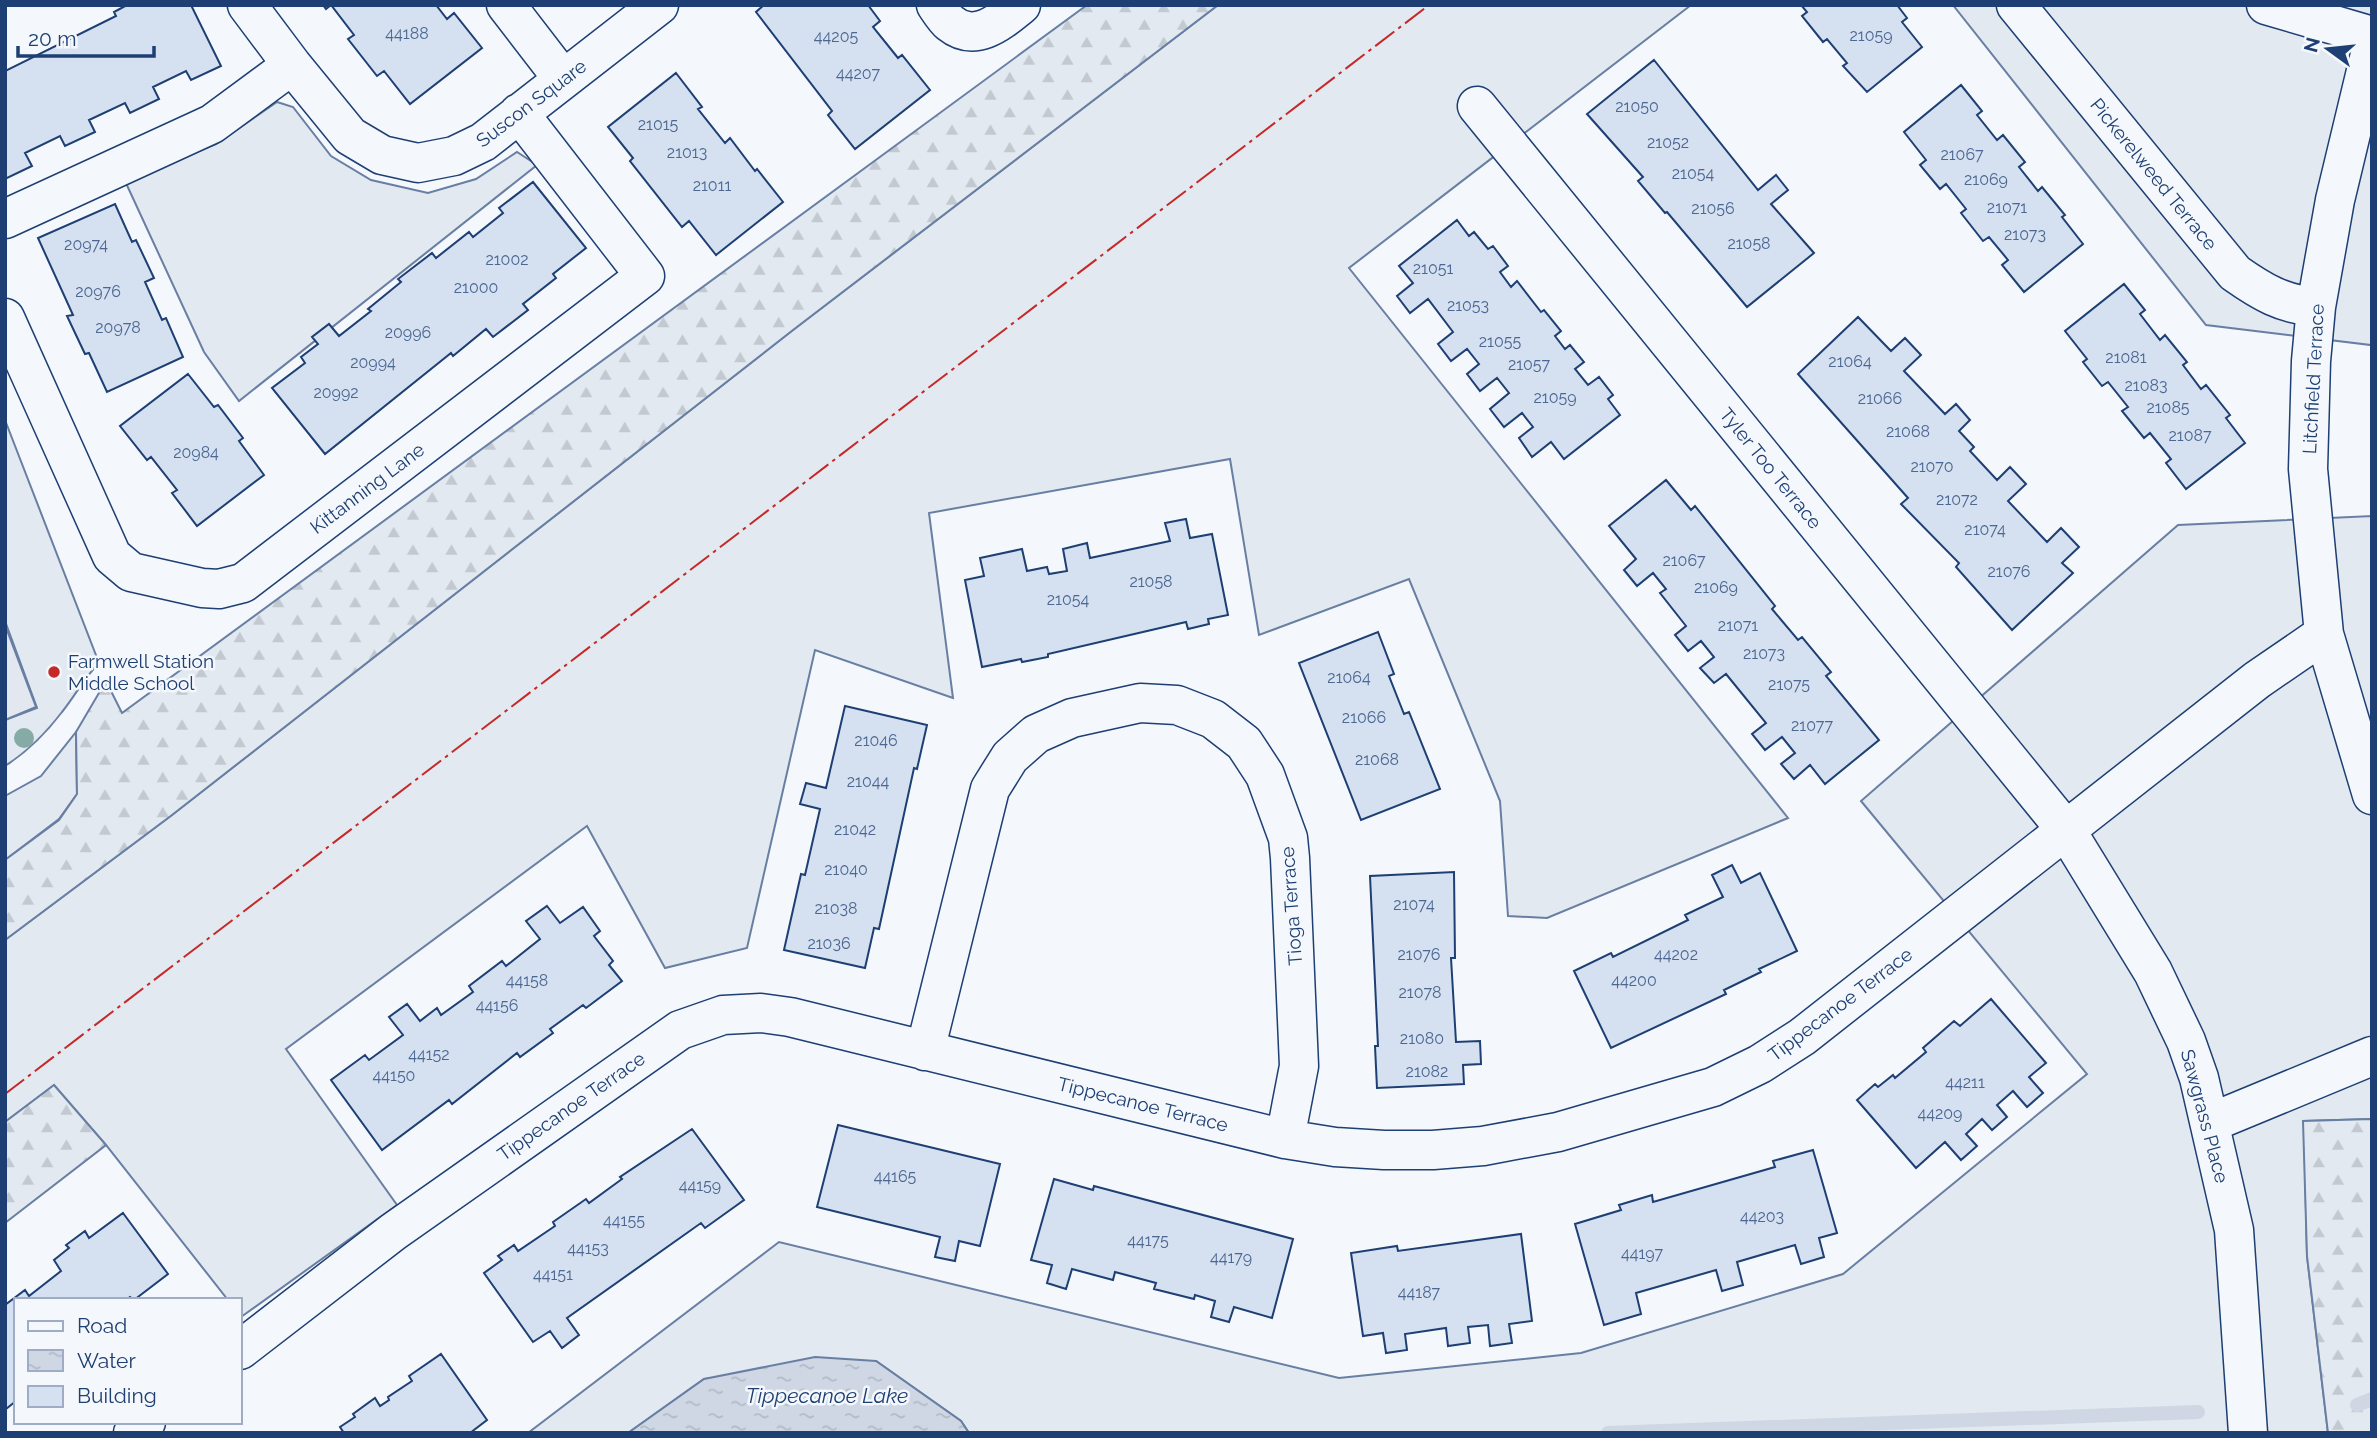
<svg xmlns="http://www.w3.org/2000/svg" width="2377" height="1438" font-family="Raleway,sans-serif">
  <defs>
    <pattern id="forest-firs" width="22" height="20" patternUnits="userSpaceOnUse" patternTransform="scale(1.75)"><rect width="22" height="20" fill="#e3e9f0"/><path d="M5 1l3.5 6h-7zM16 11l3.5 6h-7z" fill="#c2c9d1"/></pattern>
    <pattern id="water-ripples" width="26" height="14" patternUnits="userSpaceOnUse" patternTransform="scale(1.75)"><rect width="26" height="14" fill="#cfd7e4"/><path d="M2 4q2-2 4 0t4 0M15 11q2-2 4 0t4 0" fill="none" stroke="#b1bac7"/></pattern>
  </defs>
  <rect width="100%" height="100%" fill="#f4f7fb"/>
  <path fill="#e3e9f0" stroke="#687fa3" stroke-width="2" d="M1218,5h473l-342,263 439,550 -241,100 -39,-2 -8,-115 -91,-222 -150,56 -29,-176 -301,54 24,185 -138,-48 -68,298 -82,20 -78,-142 -301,223 111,156 -156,112 -1,-17h-12l-122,-155 -52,-60 -49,37v-182l167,-125 621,-485z
    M1953,5h419l-1,340 -165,-20z
    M277,102l16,5 38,49 40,24 57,13 48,-14 41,-27 20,13 -298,236 -35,-49 -79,-171 91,-37z
    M5,420l94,243c-15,15 -24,33 -37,49 -16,21 -35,40 -57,54v-46l32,-12 -32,-87z
    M2372,516v603l-68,2 3,135 21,177h-1359l-8,-12 -85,-60 -172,18 -76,54h-100l251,-191 560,136 242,-25 262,-79 244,-200 -226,-273 317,-276z
    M76,732l1,62 -18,25 -54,41v-64l36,-20z"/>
  <path fill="url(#forest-firs)" stroke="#687fa3" stroke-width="2" d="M1087,5h131l-425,325 -621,485 -167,125v-80l54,-40 18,-26 -1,-62 30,-51 16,32z
    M54,1085l52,60 -101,78v-101z
    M2372,1119v314h-44l-21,-177 -4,-135z"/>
  <path fill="#e3e8f0" stroke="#687fa3" stroke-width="2" d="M5,625l31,82 -31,13z"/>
  <path fill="url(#water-ripples)" stroke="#687fa3" stroke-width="2" d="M815,1357l61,4 85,60 8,12h-341l76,-54z"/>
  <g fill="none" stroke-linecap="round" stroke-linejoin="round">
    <path stroke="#cfd7e4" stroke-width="14" d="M2357,1405l15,-6
      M1608,1433l590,-21"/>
  </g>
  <path fill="#d5e0f0" stroke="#1d3f73" stroke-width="2" d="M127,5h64l30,61 -30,14 -5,-9 -33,16 6,12 -29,14 -5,-10 -36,17 6,12 -30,14 -5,-10 -35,17 7,13 -27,13v-108l111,-55 -2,-4z
    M323,5h113l11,14 7,-6 28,35 -72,56 -26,-33 -7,5 -29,-37 6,-4 -23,-30 -5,4z
    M764,5h104l12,16 -7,6 25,31 4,-3 28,35 -75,59 -27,-34 4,-4 -76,-99z
    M1801,5h96l10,13 -5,4 20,25 -55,45 -24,-26 4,-3 -20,-24 -4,3 -21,-26 5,-4z
    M1654,60l104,130 18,-15 12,15 -17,14 43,49 -67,54 -80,-95 -2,1 -27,-32 5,-4 -56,-63z
    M676,73l26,34 -4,2 27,34 5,-5 25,33 2,-2 26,33 -67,53 -27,-34 -7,6 -52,-66 3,-3 -25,-31z
    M1961,85l21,26 -5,4 20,25 6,-5 22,27 -6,5 19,24 4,-4 23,28 -3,2 21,27 -59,48 -22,-27 6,-5 -19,-23 -6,4 -22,-28 5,-4 -20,-25 -6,5 -20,-24 6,-5 -22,-28z
    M533,182l53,66 -33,26 3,4 -33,26 5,6 -35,27 -7,-8 -33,27 -2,-3 -126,101 -53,-66 33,-25 -4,-6 17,-13 -6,-7 17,-13 10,12 32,-25 -3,-2 33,-27 -3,-3 34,-26 4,5 33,-26 4,5 30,-24 -4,-5z
    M115,204l17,38 4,-2 18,38 -9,4 17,38 4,-2 17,39 -76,35 -18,-39 -4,1 -18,-38 6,-1 -35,-77z
    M1457,220l12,16 5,-4 14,17 5,-3 15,20 -8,6 11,15 6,-6 24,31 3,-2 17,21 -6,5 10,13 5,-4 14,17 -9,7 13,16 11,-8 14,18 -5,4 12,16 -56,44 -13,-17 -19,15 -13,-19 14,-11 -11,-14 -18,14 -14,-18 19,-16 -12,-15 -17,13 -13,-17 12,-10 -12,-15 -16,12 -13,-17 15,-12 -25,-33 -18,14 -13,-17 16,-13 -14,-17z
    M2124,284l21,26 -5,4 20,26 5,-5 22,27 -4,3 18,24 5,-4 24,30 -4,3 19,25 -59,46 -20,-26 5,-4 -21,-26 -6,5 -22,-27 6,-4 -20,-25 -6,4 -19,-24 4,-3 -22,-28z
    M1858,317l33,34 14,-13 16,17 -17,16 41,43 11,-10 14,16 -11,11 15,16 -4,4 27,29 13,-13 16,17 -18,17 39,41 14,-14 18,19 -17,16 11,10 -61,57 -56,-63 3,-4 -58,-59 7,-6 -110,-124z
    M188,374l26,33 4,-2 25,33 -4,3 25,34 -67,51 -25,-33 5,-3 -26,-33 -4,3 -27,-34z
    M1666,480l25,30 4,-4 80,100 -3,3 26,31 4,-3 29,35 -5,4 53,64 -54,44 -15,-19 -16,14 -13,-15 14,-11 -13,-16 -17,13 -13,-16 14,-11 -40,-49 -12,9 -14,-15 14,-11 -13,-16 -13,10 -13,-16 11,-9 -26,-33 6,-4 -13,-16 -16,13 -13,-16 12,-11 -27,-33z
    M1186,519l4,19 22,-4 16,81 -20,4 1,5 -21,5 -2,-7 -138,32v3l-26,5 -1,-3 -39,8 -17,-87 19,-4 -4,-18 42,-9 5,22 20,-4 2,7 18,-3 -4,-22 24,-6 3,15 80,-17 -5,-18z
    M1378,632l16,42 -5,2 15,38 5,-2 31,77 -79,31 -62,-157z
    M845,706l82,19 -10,44 -3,-1 -35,161 -5,-1 -9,40 -81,-18 17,-76 4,1 15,-66 -20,-5 6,-21 20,5z
    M1732,865l9,18 19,-10 37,78 -38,18 2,3 -37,18 2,4 -115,54 -37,-77 37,-18 2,4 75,-37 -3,-5 38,-18 -11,-22z
    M1454,872l1,86h-4l5,84 24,-1 1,23 -18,1 1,19 -87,4 -2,-42h3l-8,-170z
    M547,906l13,17 23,-16 17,24 -6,5 19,25 -4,4 13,16 -36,27 -3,-3 -33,24 3,4 -33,24 -3,-4 -65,51 -3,-4 -67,50 -51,-70 34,-25 4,5 34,-25 -14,-18 18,-13 13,17 17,-13 4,7 32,-23 -4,-6 33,-25 4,5 34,-27 -14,-18z
    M1991,999l55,64 -17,14 14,16 -16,14 -14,-16 -16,14 10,12 -15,13 -10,-11 -16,15 11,12 -16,14 -16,-18 -29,26 -59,-68 18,-16 3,3 15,-12 2,3 31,-26 -3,-4 31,-27 6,5z
    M838,1125l162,39 -20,82 -21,-5 -4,20 -20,-4 5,-20 -123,-30z
    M692,1129l52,71 -39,28 -4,-5 -134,95 12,17 -17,13 -12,-17 -17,11 -49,-69 18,-13 -4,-4 16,-11 4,6 37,-25 -2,-4 33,-23 3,4 33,-24 -2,-2z
    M1813,1150l24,83 -18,5 5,19 -23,7 -6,-19 -58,17 6,23 -21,6 -6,-21 -80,23 5,21 -37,11 -29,-101 46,-14 -2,-5 33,-10 1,7 122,-35 -2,-6z
    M1054,1179l39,11 1,-4 199,53 -21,79 -38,-11 -5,15 -18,-5 4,-16 -20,-6 -1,4 -40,-10 2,-6 -41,-11 -2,8 -41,-11 -6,20 -19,-6 5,-18 -21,-5z
    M123,1213l45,61 -34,26 -4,-3 -4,3h-110v101l-10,8 -1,-104 20,-15 4,6 32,-25 -7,-11 15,-12 -3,-3 19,-14 4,7z
    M1521,1234l11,87 -23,3 3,19 -22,3 -2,-21 -20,2 2,16 -22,3 -2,-18 -41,6 2,16 -21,3 -3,-20 -20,3 -12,-83 46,-7 1,5z
    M441,1354l46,66 -17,13h-126l-4,-6 15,-10 -2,-3 22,-16 5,8 9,-6 -1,-3 24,-16 -3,-5z"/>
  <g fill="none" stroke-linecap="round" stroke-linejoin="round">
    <defs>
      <path id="minor" d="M247,5l45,60 58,71 32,19 36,8 36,-7 29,-14 176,-137
        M506,5l57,74
        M936,5c4,6 9,14 14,18 26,21 51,-2 71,-18
        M2016,5l219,268c27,19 47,31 81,34
        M2266,5l106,31
        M2372,46l-37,154 -19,107 -5,54 -3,108 16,165 48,161
        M1477,106l589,724 87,142 33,69 13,37 35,152 14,203
        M5,219l207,-95 80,-59
        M5,318l107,238 19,16 71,16 17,1 24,-6 402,-307 -126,-163
        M925,1051l65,-262 20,-32 26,-23 36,-16 68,-15 37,2 36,14 31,24 21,32 23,63 2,20 9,208 -14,73
        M2210,1123l162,-67
        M240,1350l153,-118 287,-202 43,-15 38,-2 29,4 495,122 50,8 49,3h49l50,-4 75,-14 155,-45 47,-23 42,-27 455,-357 67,-46
        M133,1433l13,-11"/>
    </defs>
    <use href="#minor" stroke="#1d3f73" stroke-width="41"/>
    <use href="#minor" stroke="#f4f7fb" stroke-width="38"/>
    <path stroke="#c62828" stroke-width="2" stroke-dasharray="24 5 3.5 5" stroke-linecap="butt" d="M5,1094l1424,-1089"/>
  </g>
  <circle fill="#86aba6" cx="24" cy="738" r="10"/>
  <circle fill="#c62828" stroke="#f4f7fb" stroke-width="2.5" cx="54" cy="672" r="7"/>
  <g text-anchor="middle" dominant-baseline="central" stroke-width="5" stroke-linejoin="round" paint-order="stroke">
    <g font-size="16" fill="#4b6792">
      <text x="407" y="33">44188</text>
      <text x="1871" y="35">21059</text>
      <text x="836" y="36">44205</text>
      <text x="858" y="73">44207</text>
      <text x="1637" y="106">21050</text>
      <text x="658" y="124">21015</text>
      <text x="1668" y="142">21052</text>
      <text x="687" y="152">21013</text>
      <text x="1962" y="154">21067</text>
      <text x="1693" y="173">21054</text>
      <text x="1986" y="179">21069</text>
      <text x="712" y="185">21011</text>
      <text x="2007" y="207">21071</text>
      <text x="1713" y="208">21056</text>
      <text x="2025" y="234">21073</text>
      <text x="1749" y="243">21058</text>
      <text x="86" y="244">20974</text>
      <text x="507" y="259">21002</text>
      <text x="1433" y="268">21051</text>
      <text x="476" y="287">21000</text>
      <text x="98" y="291">20976</text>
      <text x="1468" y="305">21053</text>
      <text x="118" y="327">20978</text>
      <text x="408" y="332">20996</text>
      <text x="1500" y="341">21055</text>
      <text x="2126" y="357">21081</text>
      <text x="1850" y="361">21064</text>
      <text x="373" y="362">20994</text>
      <text x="1529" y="364">21057</text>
      <text x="2146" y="385">21083</text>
      <text x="336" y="392">20992</text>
      <text x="1555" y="397">21059</text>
      <text x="1880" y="398">21066</text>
      <text x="2168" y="407">21085</text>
      <text x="1908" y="431">21068</text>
      <text x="2190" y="435">21087</text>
      <text x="196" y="452">20984</text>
      <text x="1932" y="466">21070</text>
      <text x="1957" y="499">21072</text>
      <text x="1985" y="529">21074</text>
      <text x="1684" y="560">21067</text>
      <text x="2009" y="571">21076</text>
      <text x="1151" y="581">21058</text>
      <text x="1716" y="587">21069</text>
      <text x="1068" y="599">21054</text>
      <text x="1738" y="625">21071</text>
      <text x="1764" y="653">21073</text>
      <text x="1349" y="677">21064</text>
      <text x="1789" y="684">21075</text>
      <text x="1364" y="717">21066</text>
      <text x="1812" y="725">21077</text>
      <text x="876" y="740">21046</text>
      <text x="1377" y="759">21068</text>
      <text x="868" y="781">21044</text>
      <text x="855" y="829">21042</text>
      <text x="846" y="869">21040</text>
      <text x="1414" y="904">21074</text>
      <text x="836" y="908">21038</text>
      <text x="829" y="943">21036</text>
      <text x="1419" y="954">21076</text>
      <text x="1676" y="954">44202</text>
      <text x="527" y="980">44158</text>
      <text x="1634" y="980">44200</text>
      <text x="1420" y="992">21078</text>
      <text x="497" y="1005">44156</text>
      <text x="1422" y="1038">21080</text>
      <text x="429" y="1054">44152</text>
      <text x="1427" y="1071">21082</text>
      <text x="394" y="1075">44150</text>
      <text x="1965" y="1082">44211</text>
      <text x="1940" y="1113">44209</text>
      <text x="895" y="1176">44165</text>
      <text x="700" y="1185">44159</text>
      <text x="1762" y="1216">44203</text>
      <text x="624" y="1220">44155</text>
      <text x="1148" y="1240">44175</text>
      <text x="588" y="1248">44153</text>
      <text x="1642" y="1253">44197</text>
      <text x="1231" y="1257">44179</text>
      <text x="553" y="1274">44151</text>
      <text x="1419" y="1292">44187</text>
    </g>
    <g font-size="19" fill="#1d3f73" stroke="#f4f7fb">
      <text transform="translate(531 103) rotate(-37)">Suscon Square</text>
      <text transform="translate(2154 174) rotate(51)">Pickerelweed Terrace</text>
      <text transform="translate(2313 379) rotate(-87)">Litchfield Terrace</text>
      <text transform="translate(1771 468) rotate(51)">Tyler Too Terrace</text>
      <text transform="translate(367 488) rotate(-37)">Kittanning Lane</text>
      <text transform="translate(1291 906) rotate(-94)">Tioga Terrace</text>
      <text transform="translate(1840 1004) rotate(-37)">Tippecanoe Terrace</text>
      <text transform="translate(1143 1104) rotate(14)">Tippecanoe Terrace</text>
      <text transform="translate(571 1106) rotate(-35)">Tippecanoe Terrace</text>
      <text transform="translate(2205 1116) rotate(75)">Sawgrass Place</text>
    </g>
    <g font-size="19" fill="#1d3f73" stroke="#f4f7fb" text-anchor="start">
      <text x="68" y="661">Farmwell Station<tspan x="68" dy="22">Middle School</tspan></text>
    </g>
    <g font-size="21" font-style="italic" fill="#1d3f73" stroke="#f4f7fb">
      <text x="827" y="1395">Tippecanoe Lake</text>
    </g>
  </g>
  <rect width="2377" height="1438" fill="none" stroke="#1d3f73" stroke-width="14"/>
  <rect x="14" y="1298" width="228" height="126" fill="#f4f7fb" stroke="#9eadc5" stroke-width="2"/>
  <rect x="28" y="1321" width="35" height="10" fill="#f4f7fb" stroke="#9eadc5" stroke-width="2"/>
  <text x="77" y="1333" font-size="21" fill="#1d3f73">Road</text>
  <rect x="28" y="1350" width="35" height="21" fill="url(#water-ripples)" stroke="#9eadc5" stroke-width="2"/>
  <text x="77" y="1368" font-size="21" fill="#1d3f73">Water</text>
  <rect x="28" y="1386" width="35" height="21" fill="#d5e0f0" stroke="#9eadc5" stroke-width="2"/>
  <text x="77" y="1403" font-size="21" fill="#1d3f73">Building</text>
  <g transform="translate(2328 49) rotate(285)" stroke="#f4f7fb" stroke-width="5" paint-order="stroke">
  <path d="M0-5L12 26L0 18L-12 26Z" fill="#1d3f73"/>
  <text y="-10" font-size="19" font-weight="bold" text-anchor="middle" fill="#1d3f73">N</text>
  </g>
  <path d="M18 46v10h136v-10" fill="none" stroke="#1d3f73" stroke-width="3.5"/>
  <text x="28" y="46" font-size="21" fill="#1d3f73" stroke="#f4f7fb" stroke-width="5" paint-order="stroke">20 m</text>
</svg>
